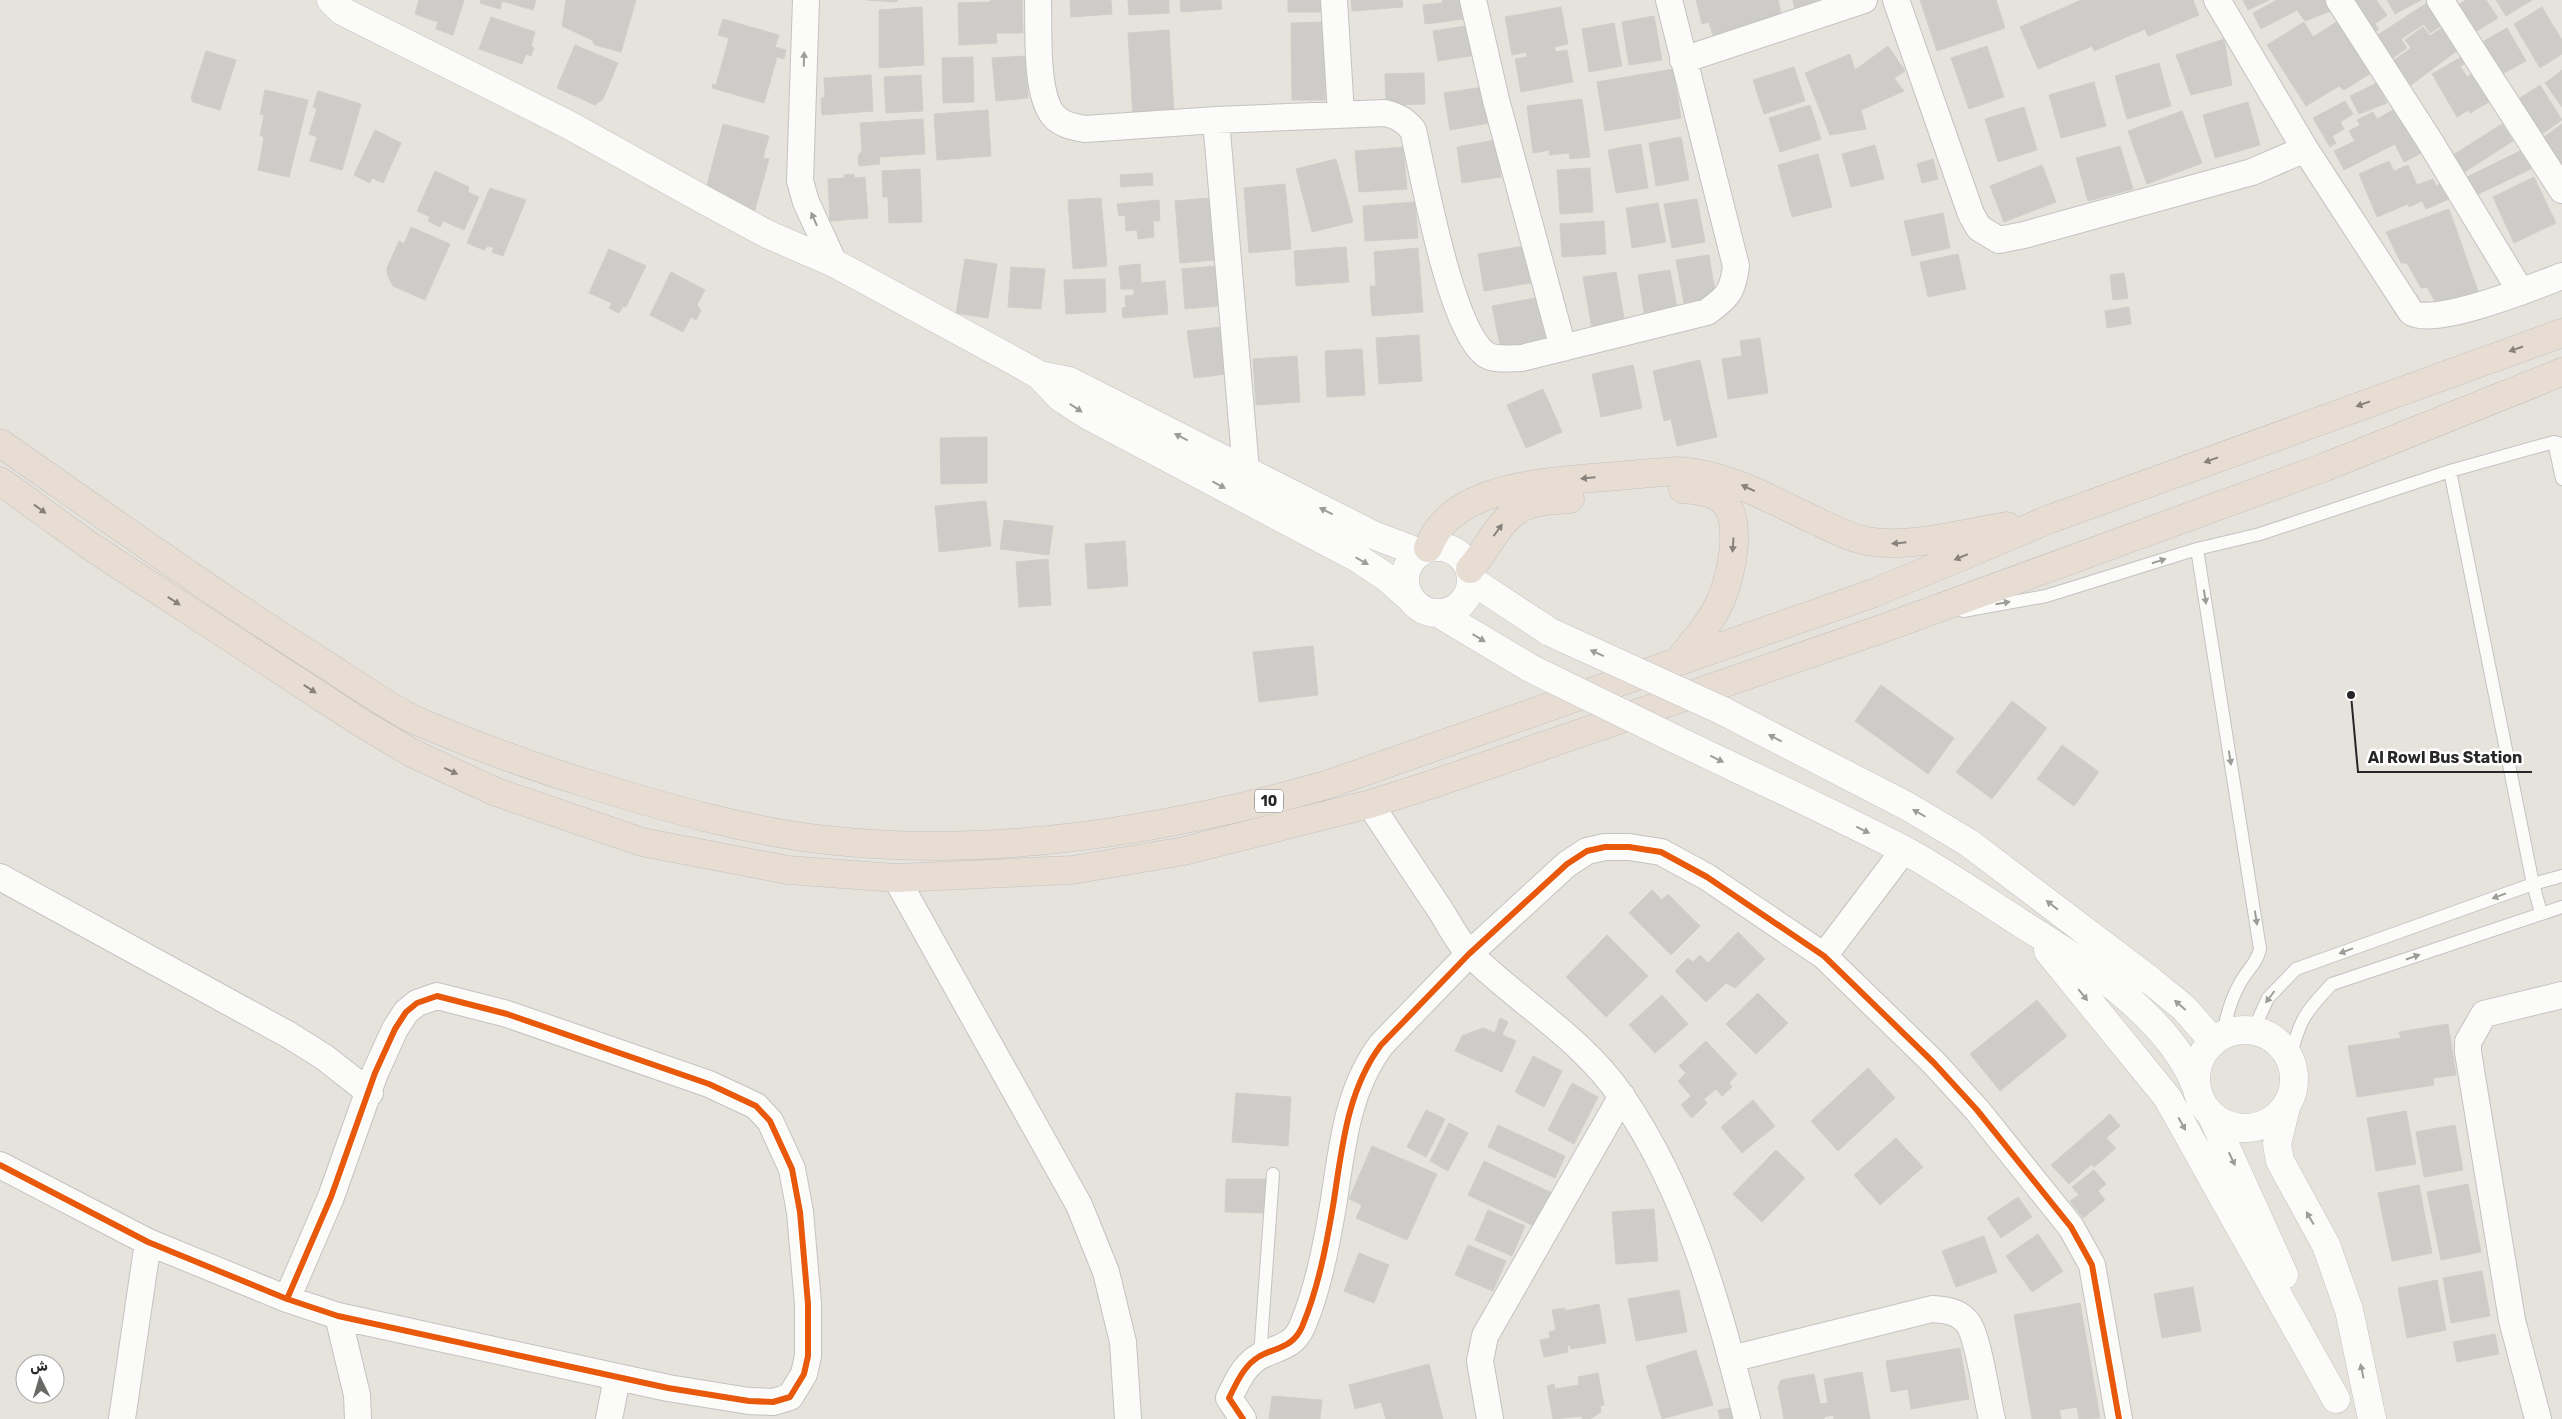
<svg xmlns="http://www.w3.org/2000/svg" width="2562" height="1419" font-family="Rubik,'Noto Naskh Arabic',sans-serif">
  <rect width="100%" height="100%" fill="#e6e3dc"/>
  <path fill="#ceccc8" stroke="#d0cec9" d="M419,0h45l-11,35 -17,-6 2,-7 -23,-8z
    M481,0h55l-3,10 -31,-9 -2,8 -20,-6z
    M566,0h70l-15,52 -26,-7 -3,-5 -30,-14z
    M867,0h31l-2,2z
    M991,0h31l1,33h-27l1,10 -38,2 -1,-42 32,-1z
    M1070,0h41l1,14 -41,3z
    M1128,0h41v13l-40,2z
    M1180,0h41l1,9 -41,3z
    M1288,0h33v12h-33z
    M1351,0h51l1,7 -51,4z
    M1442,0h26l3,18 -46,6 -2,-19 20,-2z
    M1696,0h82l4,16 -39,10 2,5 -31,8 -5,-17 -7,2z
    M1793,0h34l-31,14z
    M1920,0h76l9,28 -68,23z
    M2081,0h112l6,15 -51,21 -3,-7 -51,22 -2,-5 -54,23 -18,-42z
    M2243,0h26l-21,10z
    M2277,0h51l5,10 -28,11 -8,-11 -36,19 -8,-16z
    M2345,0h31l11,15 -12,9 4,5 -8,6z
    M2387,0h34l-26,14z
    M2466,0h20l12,18 -26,16 -17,-27z
    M2496,0h36l-26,16z
    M2430,1l15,22 -15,10 -6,-9 -23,15 6,9 -19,13 -15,-23z
    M922,7l2,58 -45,3v-58z
    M1561,7l7,37 -14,3 2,5 11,-2 6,32 -52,10 -6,-33 12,-2 -1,-5 -14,3 -7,-38z
    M2542,7l20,33v14l-22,14 -26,-44z
    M1654,16l8,44 -33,5 -7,-43z
    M491,17l44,15 -4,14 3,2 -3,8 -5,-2 -4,10 -43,-15z
    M723,19l56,16 -4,12 11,3 -2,9 -7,-2 -13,46 -52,-15 1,-4 3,1 13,-47 -11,-3z
    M2338,21l36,50 -30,19 -5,-4 -33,20 -39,-61 37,-23 9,15z
    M1324,22l1,78h-33l-1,-77z
    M1614,23l8,43 -33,6 -7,-43z
    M1472,25l4,30 -38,6 -5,-30z
    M2446,25l16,22 -51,38 -18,-24 18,-13 -6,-8 18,-13 7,9z
    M2507,28l19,33 -24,13 -18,-33z
    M1169,30l5,85 -41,2 -5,-84z
    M2224,39l8,46 -41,10 -15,-40z
    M575,45l43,18 -15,36 -8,6 -38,-17z
    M1888,46l17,25 -11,7 10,13 -43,19 5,19 -36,6 -25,-62 45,-19 5,16z
    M1987,46l17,51 -35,12 -18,-51z
    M206,51l30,9 -16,50 -27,-8 -2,-4z
    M1025,56l3,42 -32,3 -4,-43z
    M2463,56l4,6 -7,4 7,11 11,-6 16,28 -24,14 -2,-3 -11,7 -25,-43z
    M973,57l1,45 -31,1 -1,-45z
    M2159,63l12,43 -44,13 -12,-43z
    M1794,67l11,34 -41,13 -11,-34z
    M1673,69l8,49 -76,13 -8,-49z
    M2562,70v37l-17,-24z
    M1424,73l1,31 -39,1 -1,-31z
    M871,75l2,36 -51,4 -1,-17h3l1,-4 -1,-16z
    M921,75l2,36 -37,2 -2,-36z
    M2094,82l12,44 -45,12 -12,-43z
    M2377,83l10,20 -28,11 -9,-18z
    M2540,85l22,35 -20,14 -4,-7 -6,4 -18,-29z
    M1483,87l6,36 -39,7 -6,-37z
    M265,90l43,10 -19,77 -31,-7 6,-32 -4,-3 4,-20 -4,-1z
    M318,91l43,13 -19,66 -32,-9 7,-24 -8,-3 8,-25 -4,-2z
    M1582,99l8,58 -20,2 -1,-6 -20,2 1,-5 -17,3 -6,-47z
    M2345,101l8,13 -13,8 4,7 -12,7 4,7 -6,4 -17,-29z
    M2248,102l12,43 -45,13 -12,-43z
    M1810,105l11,34 -41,13 -11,-34z
    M2024,107l13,43 -39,12 -13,-43z
    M988,110l3,46 -54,4 -3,-46z
    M2393,110l7,12 3,-1 12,24 7,-3 5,8 -23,12 -9,-18 -51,26 -10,-19 21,-10 -6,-10 11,-6 -3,-5 16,-8 4,7z
    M2182,111l20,52 -55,21 -19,-53z
    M923,119l2,35 -46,3 1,7 -21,2 -1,-9 4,-7 -2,-27z
    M723,124l46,12 -6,22 6,1 -15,54 -52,-28h5z
    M2502,124l11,17 -55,35 -11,-17z
    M2562,124v51l-19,-37z
    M375,130l26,13 -18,40 -11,-5 -2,5 -16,-8z
    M1681,137l8,43 -33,6 -7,-43z
    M1495,140l6,37 -39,6 -5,-36z
    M1641,144l7,44 -32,5 -8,-43z
    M1875,145l9,34 -33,8 -9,-33z
    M2120,146l13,43 -45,12 -12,-43z
    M1403,147l4,42 -48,3 -4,-41z
    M2522,150l9,19 -59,28 -9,-18z
    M1818,154l14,53 -40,10 -14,-52z
    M1336,159l17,63 -41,10 -16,-63z
    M1933,159l5,20 -16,4 -5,-19z
    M2389,161l5,10 14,-6 9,20 16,-6 3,7 11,-5 7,16 -28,12 -4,-8 -13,6 -1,-3 -31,13 -18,-43z
    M2042,165l14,37 -52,20 -14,-36z
    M1590,168l3,44 -33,2 -3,-44z
    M920,169l2,53 -33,1 -1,-26h-5l-1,-26z
    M435,171l34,16 -1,5 11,5 -15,33 -21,-9 -3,6 -12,-6 2,-4 -13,-6z
    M1152,173l1,12 -32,2 -1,-12z
    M854,174v4l11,-1 3,41 -38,3 -2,-42 16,-1v-3z
    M2534,177l22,46 -42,20 -21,-46z
    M1285,184l6,65 -42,4 -5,-65z
    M490,188l36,12 -23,56 -11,-4 2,-4 -6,-2 -4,4 -17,-7z
    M1101,198l6,68 -34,3 -5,-69z
    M1209,198l5,62 -34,3 -5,-62z
    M1697,199l8,43 -33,6 -8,-44z
    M1159,200l1,21h-7l1,16 -16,2 -1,-9 -11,1 -1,-16 -6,1 -2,-12z
    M1415,202l3,36 -53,3 -2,-35z
    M1658,203l8,39 -34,6 -6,-40z
    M2449,209l30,85 -39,16 -13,-23 -6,1 -14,-25h-6l-15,-31z
    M1943,213l7,35 -38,8 -8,-35z
    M1604,221l2,33 -44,3 -2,-33z
    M411,227l39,17 -25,56 -32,-14 -6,-12v-6l12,-27 5,3z
    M1530,245l6,37 -52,9 -6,-37z
    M1346,247l3,35 -53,4 -2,-35z
    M1418,248l5,64 -51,4 -2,-30h6l-2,-34z
    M609,249l37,17 -20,41 -3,-1 -4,7 -10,-5 3,-5 -23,-10z
    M1958,254l8,35 -38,8 -8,-35z
    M1709,255l7,43 -32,5 -8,-43z
    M965,259l32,5 -9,54 -32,-5z
    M1140,264l1,19 24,-2 3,33 -45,4 -1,-10 4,-1 -1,-11 9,-1v-6h-13l-2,-23z
    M1216,266l3,40 -34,3 -3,-40z
    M1011,267l34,2 -4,40 -33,-2z
    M1670,270l8,43 -33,5 -7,-43z
    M671,272l34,18 -8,15 4,5 -5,10 -5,-3 -8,15 -33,-17z
    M1616,272l9,52 -33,5 -9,-52z
    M2124,273l4,25 -15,2 -3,-25z
    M1105,279l1,33 -40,2 -2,-34z
    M1546,296l9,48 -53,11 -10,-49z
    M2129,307l2,17 -24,4 -2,-17z
    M1221,327l6,47 -33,4 -7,-47z
    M1419,335l3,46 -43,3 -3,-46z
    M1760,338l8,55 -40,6 -6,-40 20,-3 -2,-15z
    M1362,349l3,46 -38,2 -2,-46z
    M1297,356l3,46 -44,3 -3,-46z
    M1700,360l17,77 -40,9 -6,-27 -7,2 -11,-50z
    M1633,365l9,43 -41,9 -9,-43z
    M1543,389l19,43 -36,16 -19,-43z
    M987,437v46l-46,1 -1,-46z
    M986,501l5,45 -52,6 -4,-46z
    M1004,520l49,6 -4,29 -49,-6z
    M1125,541l3,45 -40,3 -3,-45z
    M1048,559l3,46 -32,2 -3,-45z
    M1313,646l5,49 -59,7 -6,-50z
    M1881,685l73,53 -26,36 -73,-53z
    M2012,701l35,27 -55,71 -36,-27z
    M2062,745l37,27 -25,34 -37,-27z
    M1652,890l10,10 6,-6 32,32 -29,29 -42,-42z
    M1738,932l27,27 -30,29 -9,-5 -20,19 -31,-31 13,-13 5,4 7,-7 8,8z
    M1607,935l41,41 -42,41 -40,-40z
    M1758,993l30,30 -32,31 -30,-30z
    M1662,995l26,29 -33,29 -26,-28z
    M2037,1000l30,36 -67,55 -30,-37z
    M1500,1018l8,4 -6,13 14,6 -14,31 -47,-21 7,-15 21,-8 12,5z
    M2448,1024l8,51 -23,3 1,7 -77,12 -9,-51 53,-8 -2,-6z
    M1706,1041l31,33 -8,9 3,4 -10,9 -6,-7 -12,10 3,4 -15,15 -11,-13 10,-9 -13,-15 8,-8 -7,-7z
    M1533,1056l29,15 -18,36 -29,-15z
    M1868,1068l27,30 -57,53 -27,-30z
    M1572,1083l26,14 -24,47 -26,-14z
    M1236,1093l55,4 -3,49 -56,-4z
    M1753,1100l22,26 -33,27 -21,-26z
    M1426,1110l19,9 -19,38 -19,-10z
    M2406,1111l10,53 -40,7 -9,-53z
    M2110,1114l10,12 -14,12 10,10 -22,19 -2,-3 -23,20 -18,-19z
    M1449,1123l19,10 -20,38 -18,-10z
    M1498,1125l67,31 -10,22 -67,-31z
    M2455,1125l8,45 -39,7 -8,-45z
    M1896,1138l27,29 -43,38 -26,-30z
    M1372,1146l65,28 -30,66 -51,-22 6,-13 -13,-6z
    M1776,1150l29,28 -43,44 -29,-28z
    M1484,1161l68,32 -16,34 -68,-32z
    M2094,1170l12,14 -8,7 7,9 -22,18 -13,-17 9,-6 -7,-8z
    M1226,1179h42l-1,34 -42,-1z
    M2468,1184l13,68 -40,8 -14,-68z
    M2419,1185l13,68 -40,8 -14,-68z
    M2018,1197l14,20 -31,21 -14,-20z
    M1654,1209l4,52 -42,3 -4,-52z
    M1488,1210l37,16 -13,30 -37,-16z
    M2038,1234l25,37 -31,21 -26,-36z
    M1984,1236l13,36 -41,15 -14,-36z
    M1468,1245l38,16 -13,30 -38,-16z
    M1359,1253l30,12 -15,38 -30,-12z
    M2482,1271l8,45 -39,7 -8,-45z
    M2437,1280l9,50 -39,8 -9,-50z
    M2193,1287l8,44 -39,7 -8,-44z
    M1679,1290l8,42 -51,9 -8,-42z
    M2080,1303l20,115 -21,1 -2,-12 -18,3 2,9h-29l-18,-104z
    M1599,1304l7,39 -35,6 -1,-4 -3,1 1,6 -24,5 -4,-17 10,-2 -1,-6 7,-2 -4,-20 13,-2v3z
    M2495,1334l4,20 -42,8 -4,-20z
    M1960,1348l9,51 -58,10 -3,-20 -17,3 -5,-31z
    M1696,1350l17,55 -51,14 -16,-53z
    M1429,1364l14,55h-57l-5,-17 -26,7 -6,-24z
    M1862,1372l8,47h-36l-1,-4 -9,2v2h-40l-6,-32 3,-7 33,-6 6,30 8,-1 -4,-24z
    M1598,1373l6,32 -4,1 1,6 -11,7h-8v-3l-29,3 -6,-33 7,-2 1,5 24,-4 -1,-8z
    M1272,1396l50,4 -2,19h-51z
    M1731,1408l2,11h-13l-2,-9z"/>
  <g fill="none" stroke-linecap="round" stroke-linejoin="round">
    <defs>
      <path id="lane" d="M2554,442l8,37
        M2450,471l83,413 8,29
        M2197,549l63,400c-3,14 -13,21 -20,34 -9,16 -14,34 -17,52
        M1963,611l83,-15 151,-47 63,-15 190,-63 104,-29 8,2
        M2253,1031l15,-33 28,-29 237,-85 29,-8
        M2290,1058c10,-38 14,-45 42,-74l230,-77
        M1260,1356l13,-182"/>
      <path id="street" d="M806,0l-6,181 6,21 28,61
        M1038,0c1,29 -3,93 15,115 8,10 21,12 32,14l131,-9 169,-7c12,3 20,7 28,17 11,47 37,197 72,224 10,7 25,4 37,4l185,-46c21,-15 26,-21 29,-46l-67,-266
        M1334,0l7,114
        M1473,0l23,100 67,248
        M1896,0l75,214 8,14 20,12 25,-5 228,-63 53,-23
        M2217,0l88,149 106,163c22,16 125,-26 151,-36
        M2339,0l90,140 92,152
        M2440,0l122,190
        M1683,60l181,-60
        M1216,120l30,350
        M1370,804c23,35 46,70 69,104 10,15 19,35 32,47 49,48 112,84 151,142 67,98 96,209 125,322
        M0,877l289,158 35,22 46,36
        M896,878l183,327 27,67 17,70 5,77
        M1824,956l80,-106
        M0,1165l148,77 139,57 51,17 330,72 81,13 24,1 17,-5 14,-23 4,-18v-52l-8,-92 -8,-43 -22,-48 -14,-15 -47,-22 -202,-70 -70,-18 -20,7 -11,9 -11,17 -20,44 -44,124 -44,102
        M338,1316l19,79 1,24
        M1731,1359l201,-50c13,1 26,2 35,13 11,12 20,78 25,97
        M122,1419l26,-177
        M609,1419l8,-41
        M1243,1419l-14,-21c8,-16 15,-33 31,-42 18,-9 33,-9 42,-29 16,-38 24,-80 31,-121 9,-56 13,-114 48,-161l88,-91 98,-90 20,-13 18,-4h24l32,5 46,25 117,79 110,107 43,47 94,117 21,38 27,154
        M1490,1419l-10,-58 5,-25 137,-240
        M2538,1419l-26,-99 -44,-268v-10l16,-28 78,-19"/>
      <path id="secondary" d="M331,0l11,11 227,114 135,75 63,34 67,29 184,100 21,12 22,23 28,18 270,143 27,18 25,22
        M1039,375l30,6 304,154 45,17
        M1405 580a33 33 0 1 1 66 0a33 33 0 1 1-66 0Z
        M1471,580l79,52
        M1438,613l92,55
        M1721,710l186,96 62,37 182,138 33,27 29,33
        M1673,738c77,37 155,73 231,112 39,21 77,48 115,72 62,39 149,93 177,164
        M2048,951l119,146 169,302
        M2196 1079a49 49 0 1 1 98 0a49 49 0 1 1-98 0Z
        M2286,1107l-9,37 3,17 46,84 23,65 23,109
        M2211,1114l73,161"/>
      <path id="highway" d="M0,443c108,75 216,153 328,223 26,17 52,35 79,50 14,8 31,13 46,20 45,18 90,34 136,48 78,24 157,47 238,56 166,19 340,-10 499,-55l548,-192 176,-74 512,-186
        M0,481l93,67 270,176 49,29 84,39 146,50 146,28 108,8 176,-8 112,-19 186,-47 63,-20 454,-157 438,-160 237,-95
        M1428,548c22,-60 109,-65 163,-70 29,-2 58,-5 87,-7 49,3 92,28 136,49 17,8 34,17 53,21 42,8 97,-8 140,-15
        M1470,569c20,-22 31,-59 65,-66 11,-3 24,-3 35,-4
        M1679,660c15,-19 32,-38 42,-60 10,-24 26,-89 -5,-104 -10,-5 -22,-6 -33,-7"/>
    </defs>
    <use href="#lane" stroke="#c4c2c2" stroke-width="14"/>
    <use href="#street" stroke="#c4c2c2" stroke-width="28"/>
    <use href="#secondary" stroke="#c4c2c2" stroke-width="29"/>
    <use href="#highway" stroke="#c3c1bf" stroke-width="29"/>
    <use href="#lane" stroke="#fbfbfa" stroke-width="12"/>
    <use href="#street" stroke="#fbfbfa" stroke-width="26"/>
    <use href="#secondary" stroke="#fbfbfa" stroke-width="28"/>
    <use href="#highway" stroke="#e7ddd2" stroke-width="28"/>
    <defs>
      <path id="secondary-bridge" d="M1550,632l171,78
        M1530,668l143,70"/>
    </defs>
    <use href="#secondary-bridge" stroke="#c4c2c2" stroke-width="29" stroke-linecap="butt"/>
    <use href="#secondary-bridge" stroke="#fbfbfa" stroke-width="28"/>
    <defs>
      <path id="cycleway" d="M0,1165l148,77 139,57 51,17 330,72 81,13 24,1 17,-5 14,-23 4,-18v-52l-8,-92 -8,-43 -22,-48 -14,-15 -47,-22 -202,-70 -70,-18 -20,7 -11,9 -11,17 -20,44 -44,124 -44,102
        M1243,1419l-14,-21c8,-16 15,-33 31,-42 18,-9 33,-9 42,-29 16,-38 24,-80 31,-121 9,-56 13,-114 48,-161l88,-91 98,-90 20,-13 18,-4h24l32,5 46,25 117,79 110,107 43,47 94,117 21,38 27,154"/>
    </defs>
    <use href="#cycleway" stroke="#fff" stroke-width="9"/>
    <use href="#cycleway" stroke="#e8590c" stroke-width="6"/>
  </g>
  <defs><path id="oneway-solid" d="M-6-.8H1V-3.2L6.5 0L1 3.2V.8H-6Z" transform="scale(1.25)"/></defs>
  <g fill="#9c9c9b">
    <use href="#oneway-solid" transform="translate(804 59) rotate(-88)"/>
    <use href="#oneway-solid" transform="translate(814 219) rotate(-114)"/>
    <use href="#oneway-solid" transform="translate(1076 408) rotate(33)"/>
    <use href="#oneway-solid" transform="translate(1181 437) rotate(-153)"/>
    <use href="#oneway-solid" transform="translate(1219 485) rotate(28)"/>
    <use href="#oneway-solid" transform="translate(1326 511) rotate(-153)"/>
    <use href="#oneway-solid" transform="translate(1362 561) rotate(30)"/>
    <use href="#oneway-solid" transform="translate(2159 561) rotate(-17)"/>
    <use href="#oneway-solid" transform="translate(2205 597) rotate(81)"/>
    <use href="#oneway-solid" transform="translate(2003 603) rotate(-10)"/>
    <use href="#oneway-solid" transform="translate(1479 638) rotate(31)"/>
    <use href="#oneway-solid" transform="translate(1597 653) rotate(-156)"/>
    <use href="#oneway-solid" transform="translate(1775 738) rotate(-153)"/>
    <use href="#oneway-solid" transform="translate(2230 758) rotate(81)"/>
    <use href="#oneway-solid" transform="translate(1717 759) rotate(26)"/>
    <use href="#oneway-solid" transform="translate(1919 813) rotate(-150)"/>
    <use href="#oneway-solid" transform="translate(1863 830) rotate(26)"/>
    <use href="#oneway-solid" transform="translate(2499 896) rotate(160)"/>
    <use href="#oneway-solid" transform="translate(2052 905) rotate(-142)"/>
    <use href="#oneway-solid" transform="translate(2256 918) rotate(81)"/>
    <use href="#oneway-solid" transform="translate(2346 951) rotate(160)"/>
    <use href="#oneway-solid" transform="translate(2413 957) rotate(-19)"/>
    <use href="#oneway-solid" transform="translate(2083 995) rotate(51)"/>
    <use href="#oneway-solid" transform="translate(2270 997) rotate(127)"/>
    <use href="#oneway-solid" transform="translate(2180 1005) rotate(-139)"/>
    <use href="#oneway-solid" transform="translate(2182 1124) rotate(61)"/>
    <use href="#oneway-solid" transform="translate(2232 1159) rotate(65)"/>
    <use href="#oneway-solid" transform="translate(2310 1218) rotate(-120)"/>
    <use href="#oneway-solid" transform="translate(2362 1371) rotate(-102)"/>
  </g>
  <g fill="#87827c">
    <use href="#oneway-solid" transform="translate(2516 349) rotate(161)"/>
    <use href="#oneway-solid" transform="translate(2363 404) rotate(160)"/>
    <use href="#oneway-solid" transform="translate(2211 460) rotate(160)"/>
    <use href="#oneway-solid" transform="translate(1588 478) rotate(175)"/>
    <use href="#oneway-solid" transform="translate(1748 488) rotate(-155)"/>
    <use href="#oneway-solid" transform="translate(40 509) rotate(36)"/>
    <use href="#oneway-solid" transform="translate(1498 530) rotate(-54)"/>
    <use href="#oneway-solid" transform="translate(1899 543) rotate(174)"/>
    <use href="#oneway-solid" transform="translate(1733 545) rotate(94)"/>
    <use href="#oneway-solid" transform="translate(1961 557) rotate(157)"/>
    <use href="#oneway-solid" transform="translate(174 601) rotate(33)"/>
    <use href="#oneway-solid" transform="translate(310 689) rotate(33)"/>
    <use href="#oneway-solid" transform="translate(451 771) rotate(25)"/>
  </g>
  <g text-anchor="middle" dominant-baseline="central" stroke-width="5" stroke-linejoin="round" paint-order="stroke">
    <rect fill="#fff" stroke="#686868" stroke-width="1" x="1255" y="789.5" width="28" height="23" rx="4"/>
    <g font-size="14" font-weight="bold" fill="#272727">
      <text x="1269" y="801">10</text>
    </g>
  </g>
  <path fill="none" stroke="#272727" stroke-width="2" d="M2351 695L2358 772H2532"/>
  <circle fill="#272727" stroke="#fff" stroke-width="2" cx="2351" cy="695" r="5"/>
  <g font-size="16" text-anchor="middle" font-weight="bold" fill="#272727" stroke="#fff" stroke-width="5" stroke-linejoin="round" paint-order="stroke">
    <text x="2445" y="763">Al Rowl Bus Station</text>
  </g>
  <g transform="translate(40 1379) rotate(355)"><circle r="24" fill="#ffffff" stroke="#a9a9a9"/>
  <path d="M0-4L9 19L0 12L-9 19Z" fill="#6a6966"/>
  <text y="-8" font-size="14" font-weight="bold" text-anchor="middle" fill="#272727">ش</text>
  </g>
</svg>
